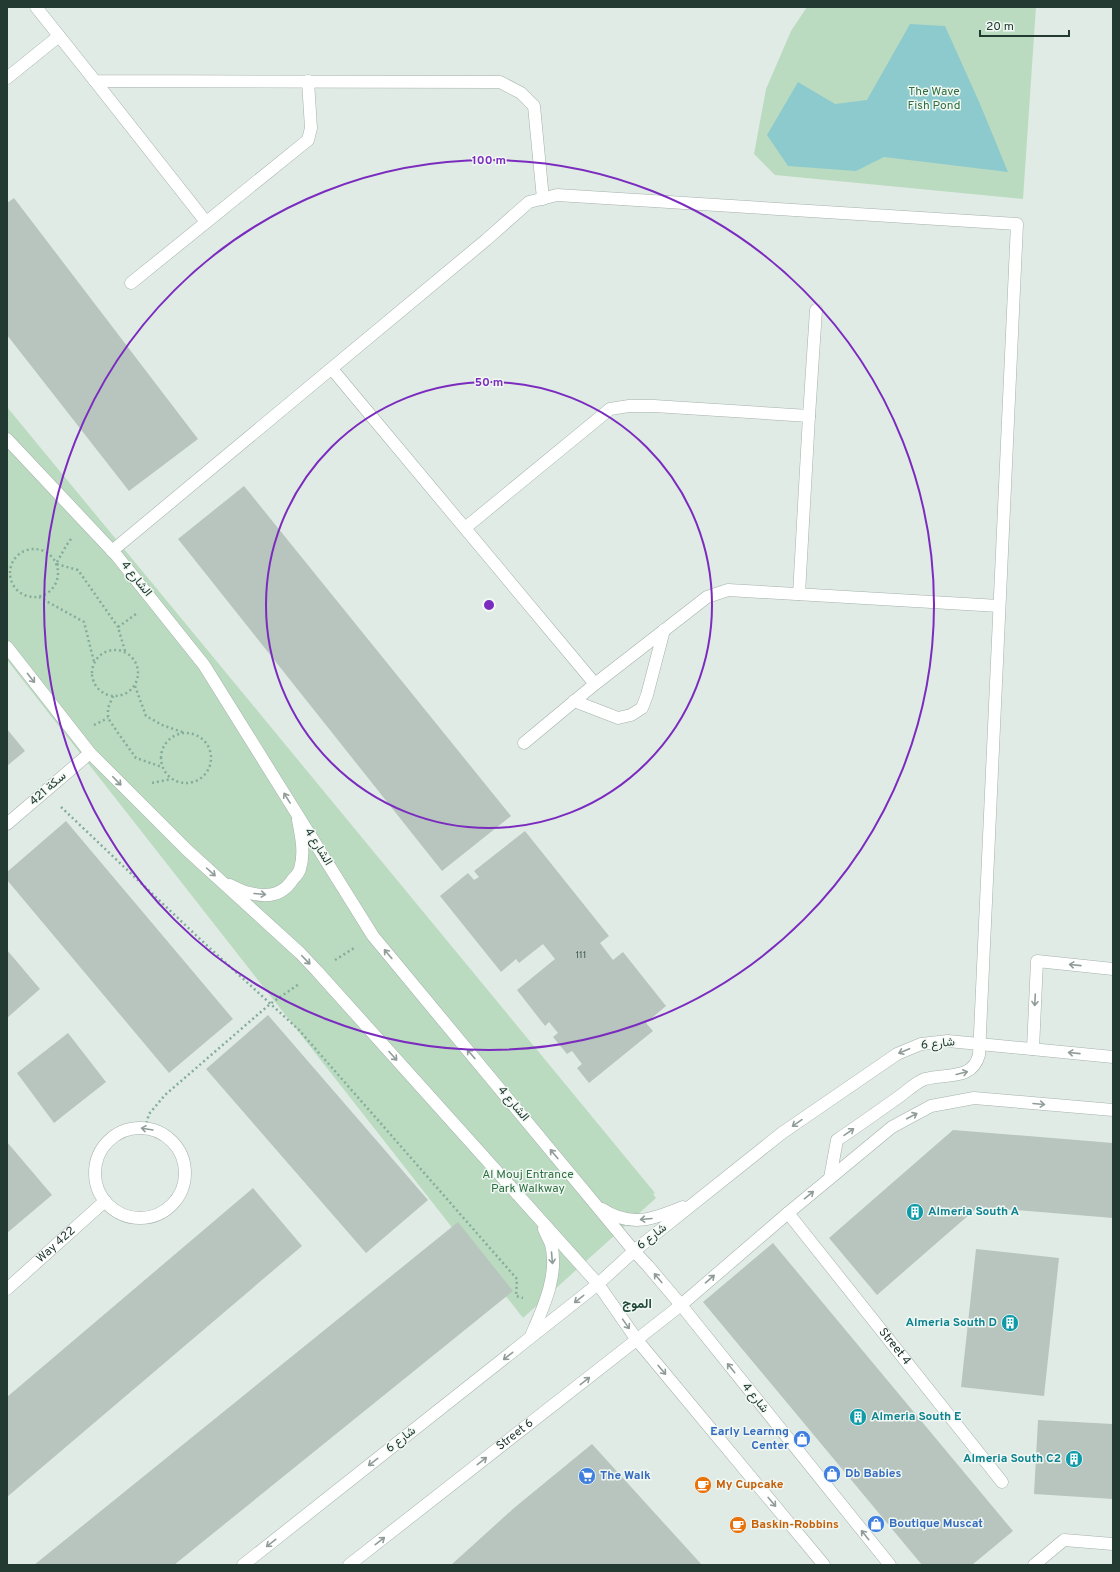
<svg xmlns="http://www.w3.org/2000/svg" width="1120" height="1572" font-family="Overpass,Vazirmatn,sans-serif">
  <rect width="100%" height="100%" fill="#e1ebe5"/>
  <path fill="#bbdbc0" d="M807,7h229l-13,192 -248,-24 -21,-21 12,-65 25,-58z
    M7,407l648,786 -2,1 3,4 -133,120 -516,-658z"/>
  <path fill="#8ccacd" d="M910,24l35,2 35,78 28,68 -124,-15 -28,14 -68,-5 -21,-31 31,-53 37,22 32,-4z"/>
  <path fill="#b7c5be" d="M14,198l184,241 -69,52 -122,-156v-132z
    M244,486l267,330 -69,55 -264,-332z
    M7,729l18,22 -18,15z
    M66,821l167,198 -64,54 -162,-193v-8z
    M525,831l84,105 -9,7 13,17 10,-8 43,54 -20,17 7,8 -64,52 -12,-15 5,-4 -10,-13 -5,3 -14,-17 5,-4 -9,-11 -4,4 -28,-36 38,-31 -12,-15 -24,19 -3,-4 -15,13 -61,-76 28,-23 6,7 5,-3 -5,-6z
    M7,950l33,39 -33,29z
    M268,1015l160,185 -62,53 -160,-184z
    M68,1033l38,49 -52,41 -37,-50z
    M953,1130l160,13v75l-135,-11 -101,88 -48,-57z
    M7,1142l45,53 -45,38z
    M253,1188l49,58 -295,251v-100z
    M458,1222l55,69 -339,274h-140z
    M773,1243l240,288 -41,34h-50l-219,-263z
    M976,1249l83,9 -15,138 -83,-9z
    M1038,1420l75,4v75l-79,-5z
    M592,1444l110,121h-251l63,-57z"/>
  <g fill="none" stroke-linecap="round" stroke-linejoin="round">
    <defs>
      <path id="service" d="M574,701l44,17 13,-3 11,-7 5,-13 17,-65
        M1033,1049l4,-88 76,8"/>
      <g id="pedestrian">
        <path id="s1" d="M788,1213l214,269"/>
      </g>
      <g id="minor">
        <path d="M36,7l59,74 405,1 21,11 13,13 9,93"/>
        <path d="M7,78l52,-42"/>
        <path d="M95,81l111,141"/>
        <path d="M131,283l177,-143 3,-12 -3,-47"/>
        <path d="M332,369l263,315"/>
        <path d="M809,416l7,-106"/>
        <path d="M465,528l145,-119 19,-3h25l155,10 -10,178"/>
        <path d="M112,551l374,-311 43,-38 28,-7 460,29 -38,831c-7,26 -33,18 -54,24 -9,3 -18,12 -25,17 -21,15 -42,30 -63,44l-7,38"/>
        <path d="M524,743l71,-59 112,-87 21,-7 271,16"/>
        <path d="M7,824l83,-71"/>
        <circle cx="140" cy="1173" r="45"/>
        <path id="s2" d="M7,1289l98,-88"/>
        <path d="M681,1305l209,260"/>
        <path d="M637,1340l187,225"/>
        <path d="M1034,1565l30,-25 49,4"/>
      </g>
      <g id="tertiary">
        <path d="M7,439l110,117 87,109 169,271 261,315 14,15 33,39"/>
        <path d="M7,647l83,106 97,97 113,103 17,18 281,313 39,56"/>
        <path d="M230,885c6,3 13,7 20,8 18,5 33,2 43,-14 3,-3 6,-6 7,-10 5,-16 1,-34 -2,-49"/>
        <path d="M602,1209c29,19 52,10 81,-2"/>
        <path d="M531,1336c12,-28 28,-61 20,-92 -2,-5 -5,-10 -7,-15"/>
        <path d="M243,1565l355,-281 36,-33 148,-118 115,-79 24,-10 27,-3 165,16"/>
        <path id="s3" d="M349,1565l332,-260 107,-92 104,-86 39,-21 43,-8 139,12"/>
      </g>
    </defs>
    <use href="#service" stroke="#a4b2ab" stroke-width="13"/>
    <use href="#pedestrian" stroke="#a4b2ab" stroke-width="13"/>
    <use href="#minor" stroke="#a4b2ab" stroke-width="13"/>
    <use href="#tertiary" stroke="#a4b2ab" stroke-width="13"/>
    <path stroke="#83ad9b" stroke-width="2.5" stroke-dasharray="2 3" stroke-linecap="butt" d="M71,539l-5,7 -10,18 22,6 40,57
      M10 573a24 24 0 1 1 48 0a24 24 0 1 1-48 0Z
      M39,597l45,25 10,40
      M92 673a23 23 0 1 1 46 0a23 23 0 1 1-46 0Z
      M125,651l-7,-24 18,-13
      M135,686l11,30 16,9 23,8
      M113,696l-5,12v10l10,15 18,25 26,9
      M94,725l14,-7
      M161 758a25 25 0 1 1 50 0a25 25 0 1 1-50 0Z
      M152,783l19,-4
      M61,807l140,133 98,90 218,249 -1,17 7,2
      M335,960l19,-12
      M145,1128l4,-14 16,-19 105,-91 29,-20"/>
    <use href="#service" stroke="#fff" stroke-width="12"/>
    <use href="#pedestrian" stroke="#fff" stroke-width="12"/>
    <use href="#minor" stroke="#fff" stroke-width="12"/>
    <use href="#tertiary" stroke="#fff" stroke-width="12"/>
  </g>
  <defs><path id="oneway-shaft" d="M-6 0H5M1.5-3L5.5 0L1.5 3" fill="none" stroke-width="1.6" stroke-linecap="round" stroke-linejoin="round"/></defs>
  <g stroke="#909c98">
    <use href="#oneway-shaft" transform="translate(31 678) rotate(52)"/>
    <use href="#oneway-shaft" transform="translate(117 781) rotate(46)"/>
    <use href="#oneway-shaft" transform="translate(287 798) rotate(-122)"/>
    <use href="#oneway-shaft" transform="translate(211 872) rotate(42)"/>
    <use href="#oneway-shaft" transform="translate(260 894) rotate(5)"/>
    <use href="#oneway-shaft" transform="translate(388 954) rotate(-130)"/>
    <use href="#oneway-shaft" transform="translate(306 960) rotate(46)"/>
    <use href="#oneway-shaft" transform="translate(1075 965) rotate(-174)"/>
    <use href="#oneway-shaft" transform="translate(1035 1000) rotate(93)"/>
    <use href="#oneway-shaft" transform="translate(904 1051) rotate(157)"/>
    <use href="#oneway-shaft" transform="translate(1074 1053) rotate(-174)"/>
    <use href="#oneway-shaft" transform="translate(471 1054) rotate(-130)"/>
    <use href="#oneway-shaft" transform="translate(393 1056) rotate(48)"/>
    <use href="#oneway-shaft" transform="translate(962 1073) rotate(-14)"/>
    <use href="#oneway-shaft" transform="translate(1039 1104) rotate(5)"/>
    <use href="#oneway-shaft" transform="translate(912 1116) rotate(-28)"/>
    <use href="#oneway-shaft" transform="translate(797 1123) rotate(145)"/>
    <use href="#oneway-shaft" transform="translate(147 1129) rotate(-171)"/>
    <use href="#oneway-shaft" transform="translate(849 1132) rotate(-35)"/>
    <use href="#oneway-shaft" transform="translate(554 1154) rotate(-130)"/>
    <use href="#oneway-shaft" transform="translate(809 1195) rotate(-39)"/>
    <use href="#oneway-shaft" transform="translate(646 1219) rotate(175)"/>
    <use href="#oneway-shaft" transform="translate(552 1258) rotate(85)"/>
    <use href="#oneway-shaft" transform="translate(658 1278) rotate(-130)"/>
    <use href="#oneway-shaft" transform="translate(710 1279) rotate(-41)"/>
    <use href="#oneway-shaft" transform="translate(579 1299) rotate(142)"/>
    <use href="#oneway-shaft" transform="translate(626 1324) rotate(55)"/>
    <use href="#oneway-shaft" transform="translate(508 1356) rotate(142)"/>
    <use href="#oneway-shaft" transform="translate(731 1368) rotate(-129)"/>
    <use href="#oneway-shaft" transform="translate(662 1370) rotate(50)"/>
    <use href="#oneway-shaft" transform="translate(585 1381) rotate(-38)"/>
    <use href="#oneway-shaft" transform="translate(482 1461) rotate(-38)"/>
    <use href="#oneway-shaft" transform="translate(373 1462) rotate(142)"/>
    <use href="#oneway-shaft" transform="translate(772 1502) rotate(50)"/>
    <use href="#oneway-shaft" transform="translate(865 1535) rotate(-129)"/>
    <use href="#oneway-shaft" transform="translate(380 1541) rotate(-38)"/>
    <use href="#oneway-shaft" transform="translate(271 1543) rotate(142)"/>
  </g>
  <g fill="none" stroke="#7b2cbf" stroke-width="2">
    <circle cx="489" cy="605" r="223"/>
    <circle cx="489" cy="605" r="445"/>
  </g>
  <defs>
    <symbol id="building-disc" viewBox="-11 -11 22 22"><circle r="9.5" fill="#0f9aa8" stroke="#f1f8f4"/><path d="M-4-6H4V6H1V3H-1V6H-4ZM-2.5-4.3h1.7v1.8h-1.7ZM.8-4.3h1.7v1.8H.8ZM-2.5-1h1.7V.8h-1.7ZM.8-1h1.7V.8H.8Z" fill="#fff"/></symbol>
    <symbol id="shop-disc" viewBox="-11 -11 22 22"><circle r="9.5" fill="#3f7fe0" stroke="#f1f8f4"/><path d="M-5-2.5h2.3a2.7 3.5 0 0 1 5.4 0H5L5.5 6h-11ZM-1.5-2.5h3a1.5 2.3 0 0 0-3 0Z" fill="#fff"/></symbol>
    <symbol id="supermarket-disc" viewBox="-11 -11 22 22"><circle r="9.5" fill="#3f7fe0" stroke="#f1f8f4"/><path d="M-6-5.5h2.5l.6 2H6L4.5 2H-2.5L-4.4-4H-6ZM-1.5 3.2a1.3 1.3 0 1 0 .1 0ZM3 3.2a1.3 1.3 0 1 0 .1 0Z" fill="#fff"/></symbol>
    <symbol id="cafe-disc" viewBox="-11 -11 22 22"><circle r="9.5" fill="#e8710a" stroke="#f1f8f4"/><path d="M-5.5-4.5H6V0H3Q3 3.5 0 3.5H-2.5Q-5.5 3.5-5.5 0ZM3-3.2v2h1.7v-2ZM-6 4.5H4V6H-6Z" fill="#fff"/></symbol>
  </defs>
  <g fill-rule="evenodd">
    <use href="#building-disc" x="905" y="1202" width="20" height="20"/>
    <use href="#building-disc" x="1000" y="1313" width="20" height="20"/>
    <use href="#building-disc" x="848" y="1407" width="20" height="20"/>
    <use href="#shop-disc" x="792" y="1429" width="20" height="20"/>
    <use href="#building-disc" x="1064" y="1449" width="20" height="20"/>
    <use href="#shop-disc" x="822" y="1464" width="20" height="20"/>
    <use href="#supermarket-disc" x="577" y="1466" width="20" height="20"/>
    <use href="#cafe-disc" x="693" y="1475" width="20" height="20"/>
    <use href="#shop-disc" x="866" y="1514" width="20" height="20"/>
    <use href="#cafe-disc" x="728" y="1515" width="20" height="20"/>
  </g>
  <g text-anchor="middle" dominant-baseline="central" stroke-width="3" stroke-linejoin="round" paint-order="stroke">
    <g font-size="10" fill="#475d54">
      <text x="581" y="955">111</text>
    </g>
    <g font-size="12" fill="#2f6f41" stroke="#f1f8f4">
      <text x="934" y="92">The Wave<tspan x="934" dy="14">Fish Pond</tspan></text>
      <text x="528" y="1175">Al Mouj Entrance<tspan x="528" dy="14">Park Walkway</tspan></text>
    </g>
    <g font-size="12" fill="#223a31" stroke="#f1f8f4">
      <text transform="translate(136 579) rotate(51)">الشارع 4</text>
      <text transform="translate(48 789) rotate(-41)">سكة 421</text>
      <text transform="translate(318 847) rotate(58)">الشارع 4</text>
      <text transform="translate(938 1044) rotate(-6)">شارع 6</text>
      <text transform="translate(513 1104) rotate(50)">الشارع 4</text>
      <text transform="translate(652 1237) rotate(-38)">شارع 6</text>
      <text stroke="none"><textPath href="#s2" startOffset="66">Way 422</textPath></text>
      <text stroke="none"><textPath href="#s1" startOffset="171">Street 4</textPath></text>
      <text transform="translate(755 1398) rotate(51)">شارع 4</text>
      <text stroke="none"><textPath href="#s3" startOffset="211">Street 6</textPath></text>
      <text transform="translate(401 1440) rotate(-38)">شارع 6</text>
    </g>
    <g font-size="12" font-weight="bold" fill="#0d838f" stroke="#f1f8f4" text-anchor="start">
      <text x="928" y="1212">Almeria South A</text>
      <text x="997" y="1323" text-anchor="end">Almeria South D</text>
      <text x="871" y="1417">Almeria South E</text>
      <text x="1061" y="1459" text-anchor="end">Almeria South C2</text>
    </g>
    <g font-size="12" font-weight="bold" fill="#366cbe" stroke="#f1f8f4" text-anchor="start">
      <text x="789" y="1432" text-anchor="end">Early Learnng<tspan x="789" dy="14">Center</tspan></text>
      <text x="845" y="1474">Db Babies</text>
      <text x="600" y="1476">The Walk</text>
      <text x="889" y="1524">Boutique Muscat</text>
    </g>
    <g font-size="12" font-weight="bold" fill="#c56008" stroke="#f1f8f4" text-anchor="start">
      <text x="716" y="1485">My Cupcake</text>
      <text x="751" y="1525">Baskin-Robbins</text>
    </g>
    <g font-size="13" font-weight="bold" fill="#204b3c" stroke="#f1f8f4">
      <text x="637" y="1305">الموج</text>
    </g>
  </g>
  <circle cx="489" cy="605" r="6" fill="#7b2cbf" stroke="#f1f8f4" stroke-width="2"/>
  <g font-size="12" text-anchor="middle" font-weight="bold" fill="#7b2cbf" stroke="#f1f8f4" stroke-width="3" stroke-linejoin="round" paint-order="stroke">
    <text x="489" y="164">100 m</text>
    <text x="489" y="386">50 m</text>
  </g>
  <rect width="1120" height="1572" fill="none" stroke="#223a31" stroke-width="16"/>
  <path d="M980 30v6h89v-6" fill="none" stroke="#223a31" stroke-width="2"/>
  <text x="986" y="30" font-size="12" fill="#223a31" stroke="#f1f8f4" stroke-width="3" paint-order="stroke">20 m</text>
</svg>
